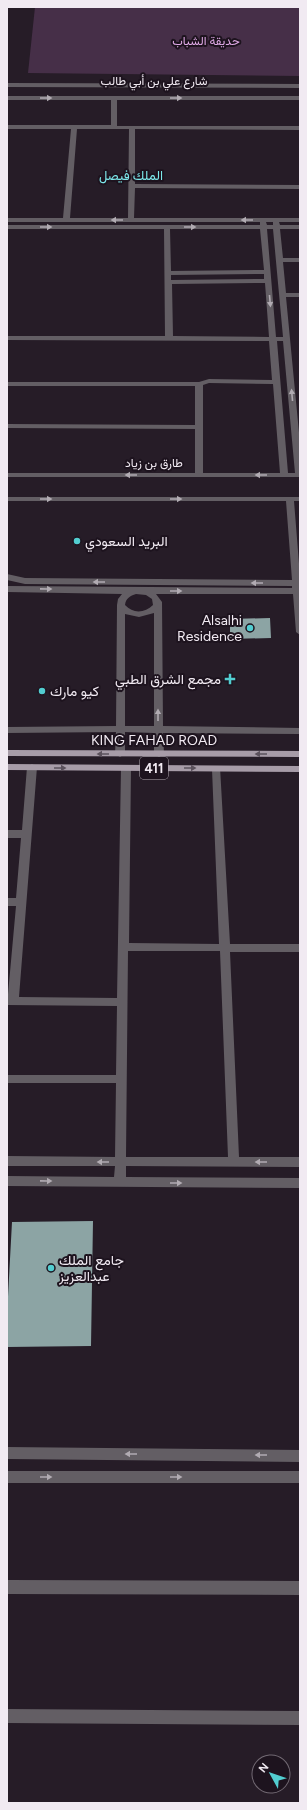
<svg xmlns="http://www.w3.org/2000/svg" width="307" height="1810" font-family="Figtree,Vazirmatn,sans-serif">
  <rect width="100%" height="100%" fill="#261c27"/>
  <path fill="#462f48" d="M35,7h265v69l-272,-3z"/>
  <path fill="#8ca4a4" d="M270,618l1,20 -41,1v-20z
    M93,1221l-2,125 -84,1v-32l5,-93z"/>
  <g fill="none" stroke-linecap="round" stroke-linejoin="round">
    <path fill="#635e64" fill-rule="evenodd" d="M7,83l293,1v4l-293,-1z
      M7,96h293v4h-183v26h183v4l-165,-1v55l165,1v4l-165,-1 -1,30h166v4h-21l1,3h20v4h-20l3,29h17v4h-17l3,31h14v4h-14l14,146v34h-293v-4h188v-44l-188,-1v-4l188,1v-39h-188v-4h192l10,-3 63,1 -3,-39 -262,-1v-4h158l-1,-107h-157v-4h253v-3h-253v-4h56l8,-89h-64v-4h104v-25h-104zM77,129h52l-1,89h-58zM266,222h7v3h-6zM170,229h90l4,41 -93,1zM267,229h6l10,108h-7zM264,274v5l-93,1v-5zM265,283l4,54 -96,-1 -1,-52zM277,341h6l12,132h-7zM209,383l64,1 7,89h-77v-88z
      M7,497h293v4h-6l6,75v59l-4,-3 -3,-38h-137l6,8 1,124 137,2v6l-137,-1 1,21 -5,3 -5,-3v-21l-29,-1v22l-5,3 -5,-3 1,-22 -109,1v-6l109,-1 1,-121 1,-6 4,-5 -115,-2v-6l285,2v-2l-267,-2 -18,-4v-6l18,4 267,2 -6,-79h-279zM136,594l10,1 6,4 1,6c-8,8 -20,9 -28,0 1,-7 5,-9 11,-11zM154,613v113h-29v-112l14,3z
      M32,764l5,3 -18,230 98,1 4,-230 5,-3 5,3 -2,175 90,1 -7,-175 2,-2h6l10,177h70v8h-70l9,205h61v10l-174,-1v11l174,1v10l-293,-2v-10l107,1 1,-11h-108v-10l108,1 1,-74h-109v-8h109l1,-69 -110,-1 9,-99h-9v-8h9l5,-60h-14v-8h15l5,-63zM128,951h92l8,206h-102z
      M7,1447l293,3v12l-293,-3z
      M7,1471h293v12h-293z
      M7,1580l293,1v14l-293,-1z
      M7,1709l293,2v14l-293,-2z"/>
    <path fill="#a79ca8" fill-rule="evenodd" d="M7,750l293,1v6l-293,-1z
      M7,764l293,2v6l-293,-2z"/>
  </g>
  <defs><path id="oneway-solid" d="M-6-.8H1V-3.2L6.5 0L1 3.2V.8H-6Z"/></defs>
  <g fill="#b1abb2">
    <use href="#oneway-solid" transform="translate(46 98)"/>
    <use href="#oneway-solid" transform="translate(176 98)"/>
    <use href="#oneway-solid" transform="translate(117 220) rotate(-180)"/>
    <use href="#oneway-solid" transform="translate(247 220) rotate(-180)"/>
    <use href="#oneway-solid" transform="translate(46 227)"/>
    <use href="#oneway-solid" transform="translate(190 227)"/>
    <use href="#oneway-solid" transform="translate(270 301) rotate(85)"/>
    <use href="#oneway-solid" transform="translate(292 395) rotate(-95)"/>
    <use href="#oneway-solid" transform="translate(131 475) rotate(-180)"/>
    <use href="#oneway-solid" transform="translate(261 475) rotate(-180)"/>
    <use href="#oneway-solid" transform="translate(46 499)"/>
    <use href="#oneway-solid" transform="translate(176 499)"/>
    <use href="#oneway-solid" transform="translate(99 582) rotate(-180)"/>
    <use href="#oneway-solid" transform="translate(257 583) rotate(-180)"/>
    <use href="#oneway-solid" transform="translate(46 589) rotate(1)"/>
    <use href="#oneway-solid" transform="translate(176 591)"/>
    <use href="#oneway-solid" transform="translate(158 715) rotate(-90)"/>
    <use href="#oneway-solid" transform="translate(103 1162) rotate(-180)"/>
    <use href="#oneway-solid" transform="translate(261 1162) rotate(-180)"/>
    <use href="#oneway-solid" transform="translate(46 1181) rotate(1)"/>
    <use href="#oneway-solid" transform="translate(176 1183)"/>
    <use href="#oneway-solid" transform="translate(131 1454) rotate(-180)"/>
    <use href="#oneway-solid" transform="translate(261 1455) rotate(-180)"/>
    <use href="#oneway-solid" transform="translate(46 1477)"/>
    <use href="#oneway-solid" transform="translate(176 1477)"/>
  </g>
  <g fill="#5b515c">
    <use href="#oneway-solid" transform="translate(103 754) rotate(-180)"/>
    <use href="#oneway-solid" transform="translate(261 754) rotate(-180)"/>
    <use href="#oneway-solid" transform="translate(60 768)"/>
    <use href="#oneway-solid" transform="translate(190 768)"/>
  </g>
  <g fill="#52cdd0" stroke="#1d131e" stroke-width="1.5">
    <circle cx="77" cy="541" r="4"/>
    <circle cx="250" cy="628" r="4"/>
    <path d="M228 673h4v4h4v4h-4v4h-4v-4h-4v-4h4z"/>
    <circle cx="42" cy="691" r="4"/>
    <circle cx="51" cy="1268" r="4"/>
  </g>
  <g text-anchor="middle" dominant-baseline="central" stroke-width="4" stroke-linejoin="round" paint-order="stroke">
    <g font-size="12" fill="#e0aae7" stroke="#1d131e">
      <text x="206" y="41">حديقة الشباب</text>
    </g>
    <g font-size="12" fill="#f1eaf2" stroke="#1d131e">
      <text x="154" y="81">شارع علي بن أبي طالب</text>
      <text x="154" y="463">طارق بن زياد</text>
    </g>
    <g font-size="13" fill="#7de9eb" stroke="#1d131e">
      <text x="131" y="175">الملك فيصل</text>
    </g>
    <rect fill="#1d131e" stroke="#b1aab2" stroke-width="1" x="140" y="757" width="28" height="22" rx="3"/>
    <g font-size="13" font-weight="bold" fill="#f1eaf2">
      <text x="154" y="768">411</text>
    </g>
    <g font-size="14" fill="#f1eaf2" stroke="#1d131e" text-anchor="start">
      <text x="85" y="541">البريد السعودي</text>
      <text x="242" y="620" text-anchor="end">Alsalhi<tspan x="242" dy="16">Residence</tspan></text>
      <text x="221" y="679" text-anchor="end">مجمع الشرق الطبي</text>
      <text x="50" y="691">كيو مارك</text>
      <text x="59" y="1260">جامع الملك<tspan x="59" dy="16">عبدالعزيز</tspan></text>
    </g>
    <g font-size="14" fill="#f1eaf2" stroke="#1d131e">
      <text x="154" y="740">KING FAHAD ROAD</text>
    </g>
  </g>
  <rect width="307" height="1810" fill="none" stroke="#f1eaf2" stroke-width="16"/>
  <g transform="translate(271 1774) rotate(310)"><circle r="19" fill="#1d131e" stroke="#726973"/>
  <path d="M0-3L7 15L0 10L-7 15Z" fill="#52cdd0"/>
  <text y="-6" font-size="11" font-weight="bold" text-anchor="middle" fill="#f1eaf2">N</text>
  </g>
</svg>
